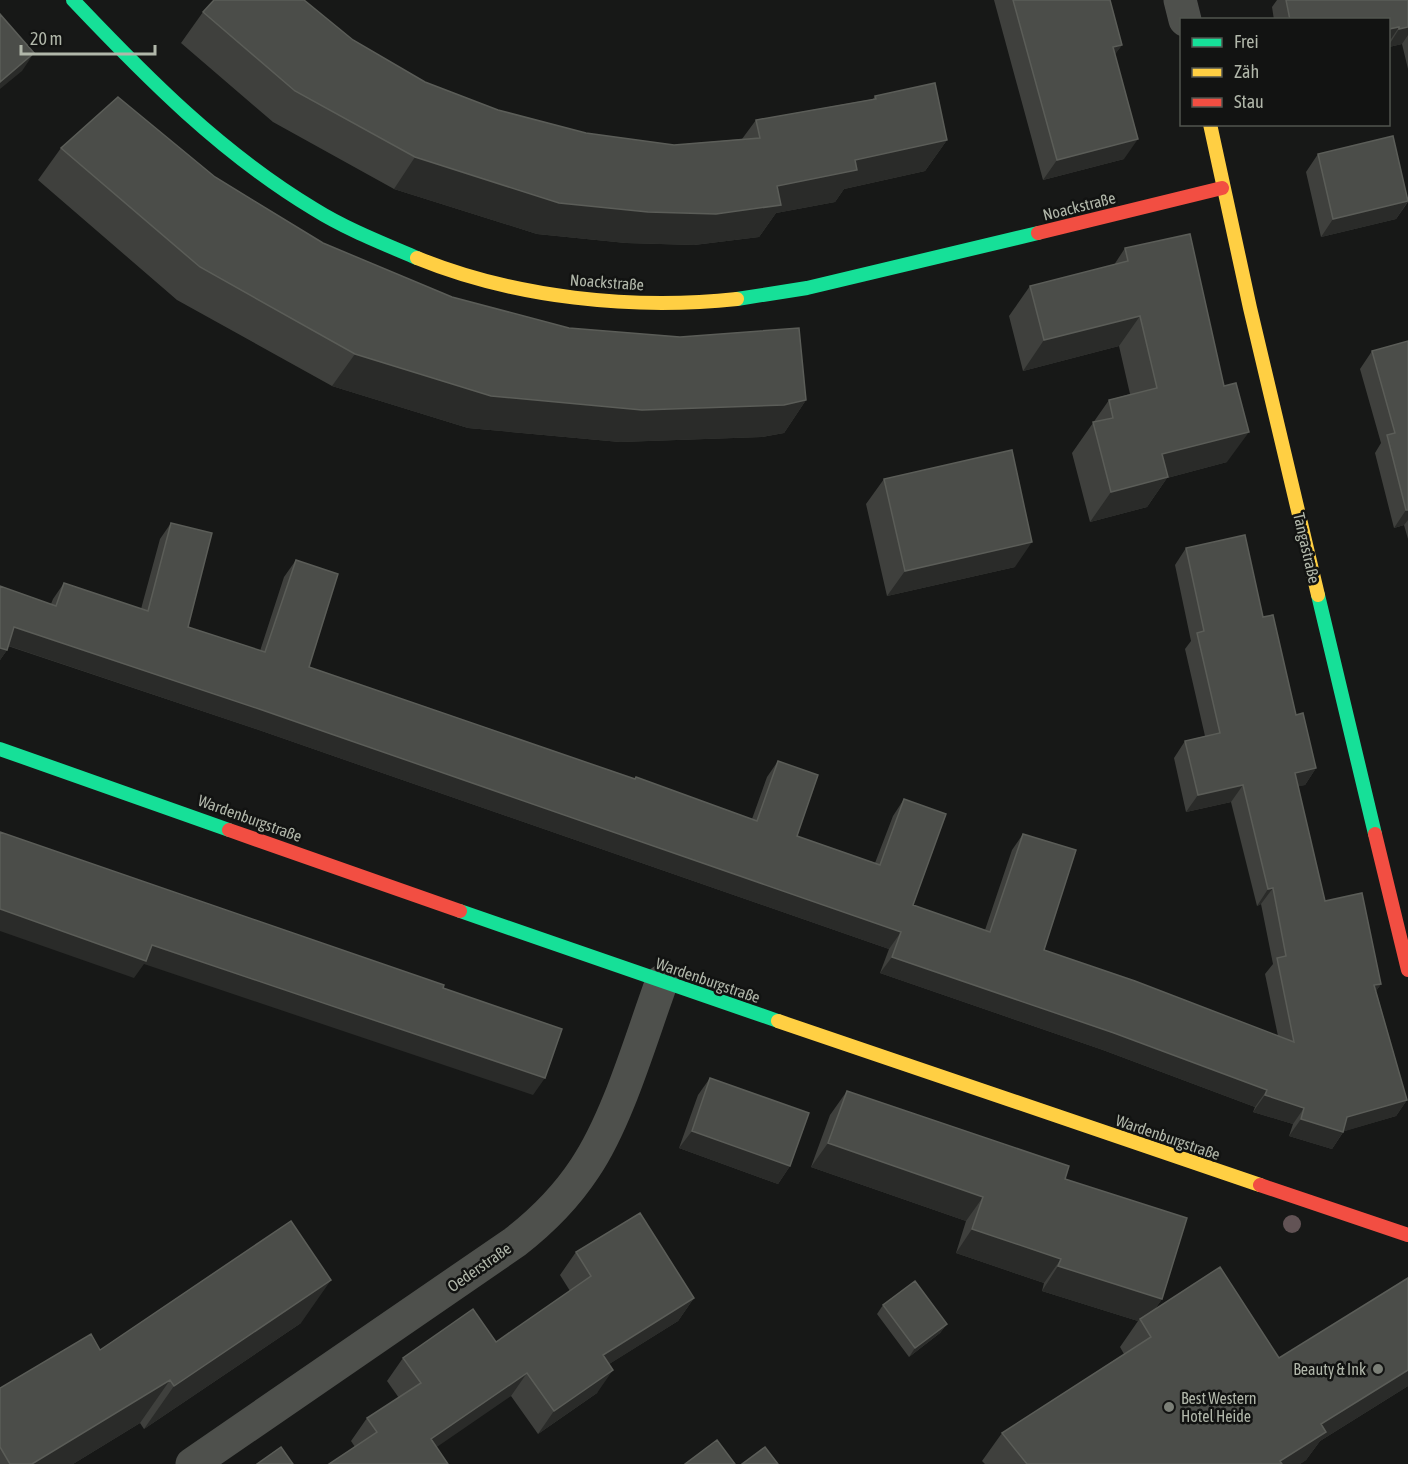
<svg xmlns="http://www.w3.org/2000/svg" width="1408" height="1464" font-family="'Asap Condensed',sans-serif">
  <rect width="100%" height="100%" fill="#171817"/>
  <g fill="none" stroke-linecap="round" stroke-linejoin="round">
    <path stroke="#4e504c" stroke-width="33" d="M1180,0l5,20
      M192,1464l323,-222c27,-21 51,-45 70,-74 33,-49 56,-130 77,-187"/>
    <path stroke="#16e098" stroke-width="14" d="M73,0c74,78 148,153 241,209 32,20 68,34 103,49
      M737,299l70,-11 231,-55
      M1318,595l57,239
      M0,749l229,81
      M460,911l318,110"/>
    <path stroke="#ffcf43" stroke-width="14" d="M1210,124l40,184 68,287
      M417,258c98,40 215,52 320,41
      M778,1021l482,164"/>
    <path stroke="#f24e42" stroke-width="14" d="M1038,233l184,-45
      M229,830l231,81
      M1375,834l33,136
      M1260,1185l148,50"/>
  </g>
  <circle fill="#625355" cx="1292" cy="1224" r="9"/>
  <path fill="#3f403d" d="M994,0h116l12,45 -7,9 9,105 -81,21z
    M1277,0h131v69l-6,-25 -13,3v-27h-115l-2,-13z
    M203,12l150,28 72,42 73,28 88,23 88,12 68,-6 14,-19 117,-21 2,-3 72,44 -22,31 -81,18 -9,13 -59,11 -17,24 -65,8 -68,-2 -89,-9 -143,-45 -121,-67 -92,-79z
    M61,148l154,29 108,66 129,54 354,103 -22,33 -22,4 -142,5 -152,-14 -136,-42 -155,-86 -139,-120z
    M1318,154l90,48 -12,17 -75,18 -15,-65z
    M1125,248l102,214 -60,16 -20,29 -57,15 -18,-69 37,-53 21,-6 -11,-48 -96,25 -14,-55 21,-30 84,-21z
    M1408,341v198l-4,-14 -10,3 -19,-75 6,-10 -21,-74 12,-18z
    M884,479l131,88 -128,29 -21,-92z
    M171,523l17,104 72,24 24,-74 12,-17 13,107 326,112 1,-2 116,42 15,-42 11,-16 19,75 78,27 18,-47 11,-17 9,106 72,25 27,-80 11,-16 21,116 234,86 -13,-62 8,-10 -12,-60 -4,2 -26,-104 -45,10 -12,-54 11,-17 20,-5 -20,-87 6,-8 -16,-76 11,-17 77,69 33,98 20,53 -11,17 -7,1 27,115 56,83 -5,7 31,109 -11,16 -52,15 -12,18 -43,-13 4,-12 -40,-12 2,-5 -152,-57 -223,-77 9,-24 -636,-221 -245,-82 -1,4 -7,10v-74l51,18 2,-5 11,-16 77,26 19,-70z
    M710,1078l80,88 -12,18 -99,-36 19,-53z
    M847,1091l218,88 97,120 -7,10 124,49 129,-80v108l-88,55 -14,19 -6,4h-315l-3,-3 20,-28 122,-79 -4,-7 18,-26 -96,-30 2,-8 -88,-30 10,-32 -155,-54 19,-52z
    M576,1252l118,46 -16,23 -69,43 -12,29 -59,41 -27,-38 -156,51 -4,-6 16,-23 32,-20 -12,-17 16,-23 93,-16 74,-51 -10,-16z
    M883,1305l64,19 -7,9 -31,24 -32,-43z
    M301,1323l-157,106 -4,-6 -67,41h-73v-76l100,-38z"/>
  <path fill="#2a2b29" d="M1399,27l-10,15v-13z
    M1408,27v8l-6,9 -13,3v-2l10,-16z
    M1122,45l-15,20 6,-18z
    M34,53l-12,18 -22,18v-7z
    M1138,139l-14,20 -81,21 14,-20z
    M947,140l-22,31 -81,18 -9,13 -59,11 -17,24 -65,8 -68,-2 -89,-9 -143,-45 21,-32 362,29 78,-26z
    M1408,201l-12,18 -75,18 12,-18z
    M1140,316l-21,30 -96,25 21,-31z
    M355,354l451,46 -22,33 -22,4 -142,5 -152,-14 -136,-42z
    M1249,432l-22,30 -60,16 -20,29 -57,15 21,-30 51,-38z
    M1406,510h2v10l-4,5 -10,3z
    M1032,542l-17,25 -128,29 18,-25z
    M14,627l251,84 636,221 -12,17 -636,-221 -250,-84z
    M0,648l7,2 -7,10z
    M1316,768l-11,17 -22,5 12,-17z
    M1243,785l-12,17 -45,10 12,-17z
    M1273,888l-12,16 -4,2 11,-17z
    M0,909l152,36 393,133 -12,17 -389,-131 -10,14 -134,-47z
    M892,957l222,76 153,57 -12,17 -152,-57 -223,-77z
    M1381,984l-12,17 5,-16z
    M1265,1095l39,13 -11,16 -40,-12z
    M1407,1100l-11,16 -54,16h1l-11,17 -43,-13 12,-17 46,-2z
    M692,1131l98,35 -12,18 -99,-36z
    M828,1143l155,54 -17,24 -155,-54z
    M972,1229l89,30 -17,24 -88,-30z
    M1058,1266l104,33 -17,24 -5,-4 -2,2 -96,-30z
    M331,1280l-30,43 -157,106 30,-43z
    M694,1298l-16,23 -91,57 16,-23z
    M947,1324l-7,9 -31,24 6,-9z
    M613,1370l-16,23 -59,41 16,-23z
    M1408,1370v16l-88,55 -14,19 -6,4h-22l2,-3 41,-37z
    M527,1373l-16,23 -96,66 16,-23z
    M170,1380l-30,43 -67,41h-41z"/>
  <path fill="#4b4d49" stroke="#5b5d58" stroke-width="1.5" d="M214,0h90l49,40 72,42 73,28 88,23 88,12 86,-7 -4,-18 120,-21 -1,-3 60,-13 12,57 -92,20 2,10 -80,16 4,19 -65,9 -68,-2 -89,-9 -144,-46 -120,-66 -92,-79z
    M1013,0h97l12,45 -9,2 25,92 -81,21z
    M1286,0h122v27l-9,2v-2l-10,2v-9h-99z
    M0,14l34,39 -34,29z
    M118,97l97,80 108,66 129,54 117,31 111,9 119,-9 7,72 -22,5 -142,5 -151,-14 -136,-42 -155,-87 -139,-119z
    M1393,136l15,65 -75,18 -15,-65z
    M1190,234l34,152 12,-3 13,49 -87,22 6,23 -57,15 -18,-70 20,-4 -4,-18 48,-12 -17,-72 -96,24 -14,-54 98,-25 -3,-13z
    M1408,341v169h-2l-19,-75 8,-2 -23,-82z
    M1012,450l20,92 -127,29 -21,-92z
    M171,523l41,10 -24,94 77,25 31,-92 42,14 -29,93 326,112 1,-2 121,44 21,-60 40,14 -21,61 83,29 24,-66 42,15 -33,91 77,27 33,-98 53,16 -32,100 91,31 159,61 -17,-84 9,-2 -13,-68 -5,1 -25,-104 -45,10 -13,-54 35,-8 -23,-100 7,-2 -18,-83 59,-13 18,82 10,-2 23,100 7,-2 13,55 -21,5 30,128 37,-8 19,91 -7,1 33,115 -60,17 -4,15 -42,-13 3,-11 -39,-13 2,-5 -153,-57 -222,-76 9,-25 -636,-221 -251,-84 -7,23 -7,-2v-62l56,20 8,-23 84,28z
    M0,832l444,153 -1,3 119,41 -17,49 -393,-133 -6,16 -146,-52z
    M710,1078l99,35 -19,53 -98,-35z
    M847,1091l222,75 -4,13 122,39 -25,81 -104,-33 3,-7 -89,-30 11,-32 -155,-54z
    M640,1213l54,85 -91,57 10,15 -59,41 -27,-38 -96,66 17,25h-119l48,-32 -10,-14 54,-35 -18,-25 70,-49 23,33 95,-66 -15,-24z
    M291,1221l40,59 -157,106 -4,-6 -138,84h-22l-10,-17v-59l91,-54 9,16z
    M1220,1267l59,91 129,-80v92l-87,54 5,8 -46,29 2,3h-255l-25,-31 149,-96 -11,-18z
    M915,1281l32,43 -32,24 -32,-43z
    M717,1440l18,24h-50z
    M281,1447l12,17h-36z
    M765,1447l13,17h-36z"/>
  <g fill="#7b7f77" stroke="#121312" stroke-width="2">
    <circle cx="1378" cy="1369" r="6"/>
    <circle cx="1169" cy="1407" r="6"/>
  </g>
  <g text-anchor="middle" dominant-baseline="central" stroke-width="5" stroke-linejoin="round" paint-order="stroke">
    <g font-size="16" fill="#b1b7aa" stroke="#121312">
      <text transform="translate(1079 206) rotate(-14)">Noackstraße</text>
      <text transform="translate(607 282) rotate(4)">Noackstraße</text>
      <text transform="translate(1307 548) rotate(77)">Tangastraße</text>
      <text transform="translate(250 818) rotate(20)">Wardenburgstraße</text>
      <text transform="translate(708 980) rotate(19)">Wardenburgstraße</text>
      <text transform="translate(1168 1137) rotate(19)">Wardenburgstraße</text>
      <text transform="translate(479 1267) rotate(-35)">Oederstraße</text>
    </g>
    <g font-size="16" fill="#b1b7aa" stroke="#121312" text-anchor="end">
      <text x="1366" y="1369">Beauty &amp; Ink</text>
      <text x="1181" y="1398" text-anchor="start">Best Western<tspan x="1181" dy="18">Hotel Heide</tspan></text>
    </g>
  </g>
  <rect x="1180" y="18" width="210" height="108" fill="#121312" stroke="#52554f" stroke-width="1.5"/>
  <rect x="1192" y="38" width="30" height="9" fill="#16e098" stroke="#52554f" stroke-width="1.5"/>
  <text x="1234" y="48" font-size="18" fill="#b1b7aa">Frei</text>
  <rect x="1192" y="68" width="30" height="9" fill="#ffcf43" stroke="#52554f" stroke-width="1.5"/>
  <text x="1234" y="78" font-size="18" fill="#b1b7aa">Zäh</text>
  <rect x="1192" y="98" width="30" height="9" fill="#f24e42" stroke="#52554f" stroke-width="1.5"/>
  <text x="1234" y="108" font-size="18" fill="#b1b7aa">Stau</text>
  <path d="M21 45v9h134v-9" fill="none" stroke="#b1b7aa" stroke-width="3"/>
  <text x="30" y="45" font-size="18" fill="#b1b7aa" stroke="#121312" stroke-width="4.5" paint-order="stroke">20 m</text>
</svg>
